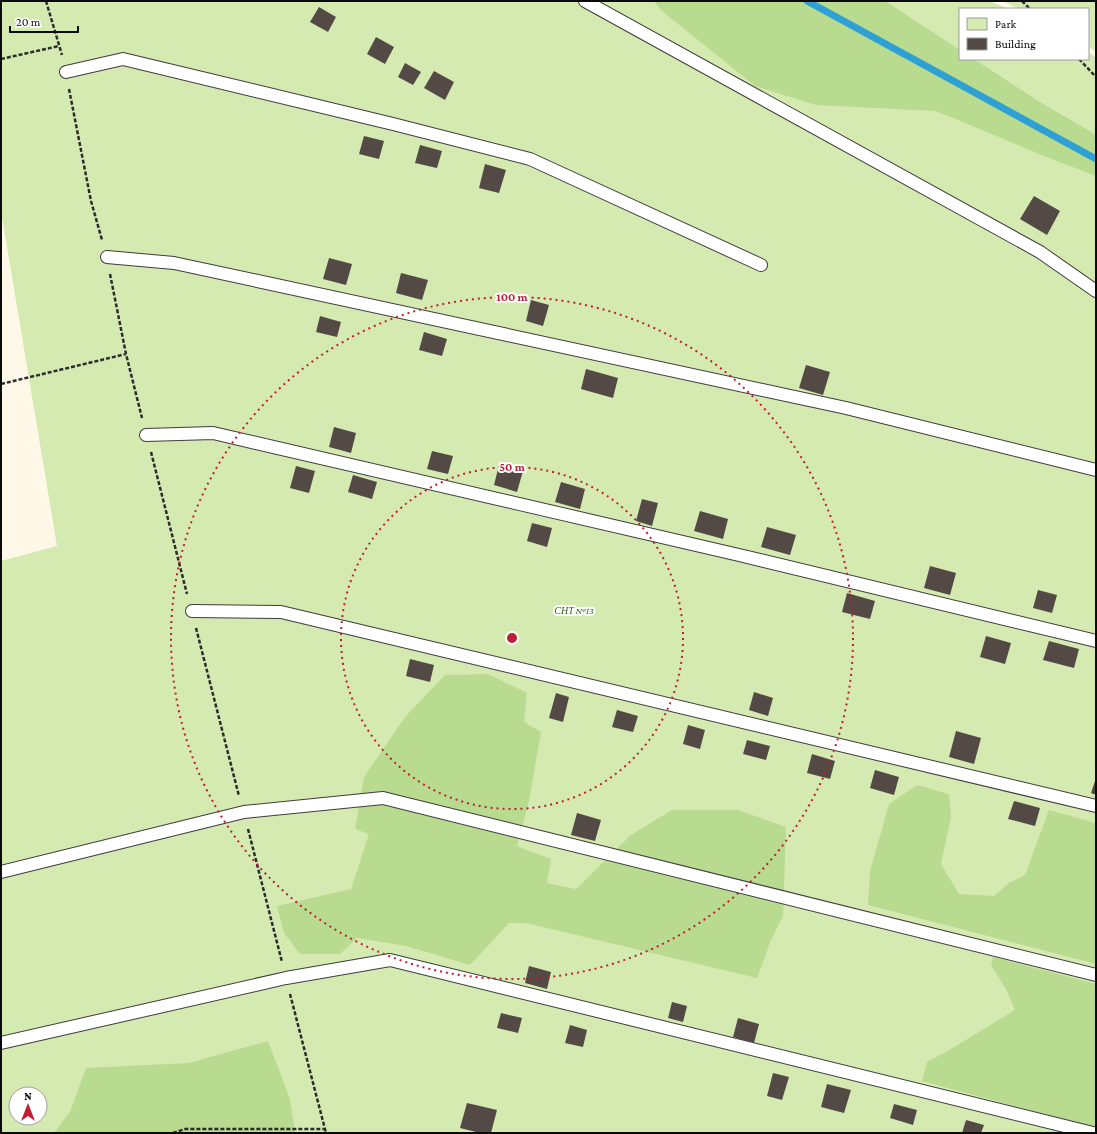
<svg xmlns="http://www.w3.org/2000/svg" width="1097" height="1134" font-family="'Crimson Pro',serif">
  <rect width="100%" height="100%" fill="#fff8e8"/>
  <path fill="#d4eab1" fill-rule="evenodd" d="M1,1h989l18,8h-48v50h128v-7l8,5v1076h-1095v-572l56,-15 -56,-335zM16,1094h24v24h-24z
    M1003,1h93v50l-8,-4v-38h-69z"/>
  <path fill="#b9db8f" d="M654,1h231l75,49v9h14l61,40 61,36v41l-47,-18 -113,-47 -120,-6 -61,-19 -93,-75z
    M488,674l39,19 -3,29 17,10 -12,69 -12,45 34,13 -4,24 29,6 55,-54 41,-25h66l48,17 -3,89 -12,24 -14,38 -231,-55h-17l-39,42 -64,-19 -49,-8 -17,16h-40l-16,-21 -7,-27 74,-17 18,-55 -14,-5 9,-52 41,-60 40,-42z
    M917,785l32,9 2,23 -10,47 18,30 35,2 15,-13 16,-8 24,-65 47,13v141l-228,-59 2,-34 19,-67z
    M993,957l103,27v144l-174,-47 5,-19 19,-10 69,-42 -8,-19 -16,-26z
    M268,1041l22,58 5,34h-241l16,-21 16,-44 103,-5z"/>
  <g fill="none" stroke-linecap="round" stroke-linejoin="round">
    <path stroke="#2ea0d3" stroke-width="7" d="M807,1l289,158"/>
  </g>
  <path fill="#534a46" d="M319,7l17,10 -8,15 -18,-10z
    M376,37l18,10 -9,17 -18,-10z
    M405,63l16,9 -8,13 -15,-8z
    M434,71l20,11 -9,18 -21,-12z
    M364,136l20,5 -5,18 -20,-5z
    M420,145l22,6 -5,17 -22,-5z
    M485,164l21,6 -7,23 -20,-5z
    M1034,196l26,15 -13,24 -27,-16z
    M329,258l23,6 -6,21 -23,-6z
    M401,273l27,7 -6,20 -26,-7z
    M531,300l18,5 -6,21 -17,-5z
    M320,316l21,6 -4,15 -21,-5z
    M424,332l23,7 -5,17 -23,-6z
    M806,365l24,7 -7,23 -24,-7z
    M586,369l32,9 -5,20 -32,-9z
    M334,427l22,6 -5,20 -22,-6z
    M432,451l21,5 -5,18 -21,-5z
    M499,465l24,6 -6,21 -23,-7z
    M296,466l19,5 -6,22 -19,-5z
    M353,475l24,7 -5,17 -24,-7z
    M561,482l24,7 -5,20 -25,-7z
    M642,499l16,4 -6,23 -16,-5z
    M700,511l28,8 -5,20 -29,-8z
    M532,523l20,5 -5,19 -20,-6z
    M767,527l29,8 -6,20 -29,-8z
    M930,566l26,7 -6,22 -26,-7z
    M1038,590l19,5 -5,18 -19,-5z
    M847,593l28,8 -5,18 -28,-7z
    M986,636l25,7 -6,21 -25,-7z
    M1049,641l30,8 -5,19 -31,-8z
    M410,659l24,6 -4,17 -24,-6z
    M754,692l19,6 -5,18 -19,-6z
    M556,693l13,4 -6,25 -14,-4z
    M617,710l21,6 -5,16 -21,-5z
    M688,725l17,5 -5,19 -17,-5z
    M956,731l25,7 -7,26 -25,-7z
    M747,740l23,6 -4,14 -23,-6z
    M812,754l23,7 -5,18 -23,-6z
    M875,770l24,7 -5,18 -24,-7z
    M1096,778v17l-5,-2z
    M1014,801l26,7 -5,18 -27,-7z
    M577,813l24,7 -6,21 -24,-6z
    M529,966l22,6 -4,17 -22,-6z
    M672,1002l15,4 -4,16 -15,-4z
    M501,1013l21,5 -4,15 -21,-5z
    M738,1018l21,6 -5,19 -21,-6z
    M570,1025l17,5 -4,17 -18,-4z
    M773,1073l16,4 -7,23 -15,-4z
    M827,1084l24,6 -7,23 -23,-6z
    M467,1103l30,7 -6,23h-11l-20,-5z
    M894,1104l23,6 -4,15 -23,-7z
    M966,1120l18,5 -3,8h-19z"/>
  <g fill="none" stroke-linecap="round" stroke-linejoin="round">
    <defs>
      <path id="service" d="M585,1l455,251 56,39
        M66,72l57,-13 270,65 137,35 231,106
        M107,257l67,6 672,145 250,62
        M146,435l67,-2 526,122 357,86
        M192,611l89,1 815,194
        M1,872l243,-60 139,-14 713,177
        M1,1043l285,-65 104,-18 703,173"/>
    </defs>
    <use href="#service" stroke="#3d3d3d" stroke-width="14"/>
    <path stroke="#2c2c2c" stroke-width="2.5" stroke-dasharray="4 2" stroke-linecap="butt" d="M46,1l16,54
      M1022,1l8,8
      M1,59l58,-13
      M1079,59l17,18
      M69,89l22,112 11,39
      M110,274l16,80 16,64
      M1,384l125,-30
      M151,452l36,142
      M196,628l43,168
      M248,829l34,133
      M290,994l36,139
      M173,1133l12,-4h140"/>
    <use href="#service" stroke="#fff" stroke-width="12"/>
  </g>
  <g fill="none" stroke="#bf1e34" stroke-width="2" stroke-dasharray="2 4">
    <circle cx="512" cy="638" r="171"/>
    <circle cx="512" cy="638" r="341"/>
  </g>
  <g text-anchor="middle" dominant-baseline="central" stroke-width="4" stroke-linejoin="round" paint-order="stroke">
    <g font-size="10" font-style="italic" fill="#2f6419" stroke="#fff">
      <text x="574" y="610">СНТ №13</text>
    </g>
  </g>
  <circle cx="512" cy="638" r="6" fill="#bf1e34" stroke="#fff" stroke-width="2"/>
  <g font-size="12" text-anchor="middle" font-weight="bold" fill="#bf1e34" stroke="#fff" stroke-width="4" stroke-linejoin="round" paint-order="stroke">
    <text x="512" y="301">100 m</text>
    <text x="512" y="471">50 m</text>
  </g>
  <rect width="1097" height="1134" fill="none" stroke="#0a0a0a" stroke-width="4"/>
  <rect x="959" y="8" width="130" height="52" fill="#ffffff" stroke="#9d9d9d"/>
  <rect x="967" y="18" width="20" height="12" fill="#d4eab1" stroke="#9d9d9d"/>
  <text x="995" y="28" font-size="12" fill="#0a0a0a">Park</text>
  <rect x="967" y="38" width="20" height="12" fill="#534a46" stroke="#9d9d9d"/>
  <text x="995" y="48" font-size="12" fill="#0a0a0a">Building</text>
  <g transform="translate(28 1106)"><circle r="19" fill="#ffffff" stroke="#9d9d9d"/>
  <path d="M0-3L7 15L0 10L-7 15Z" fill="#bf1e34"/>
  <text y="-6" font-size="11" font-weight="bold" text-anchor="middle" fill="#0a0a0a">N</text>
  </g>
  <path d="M10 26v6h68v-6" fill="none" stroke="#0a0a0a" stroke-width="2"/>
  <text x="16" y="26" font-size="12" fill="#0a0a0a" stroke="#ffffff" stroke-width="3" paint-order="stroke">20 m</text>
</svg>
